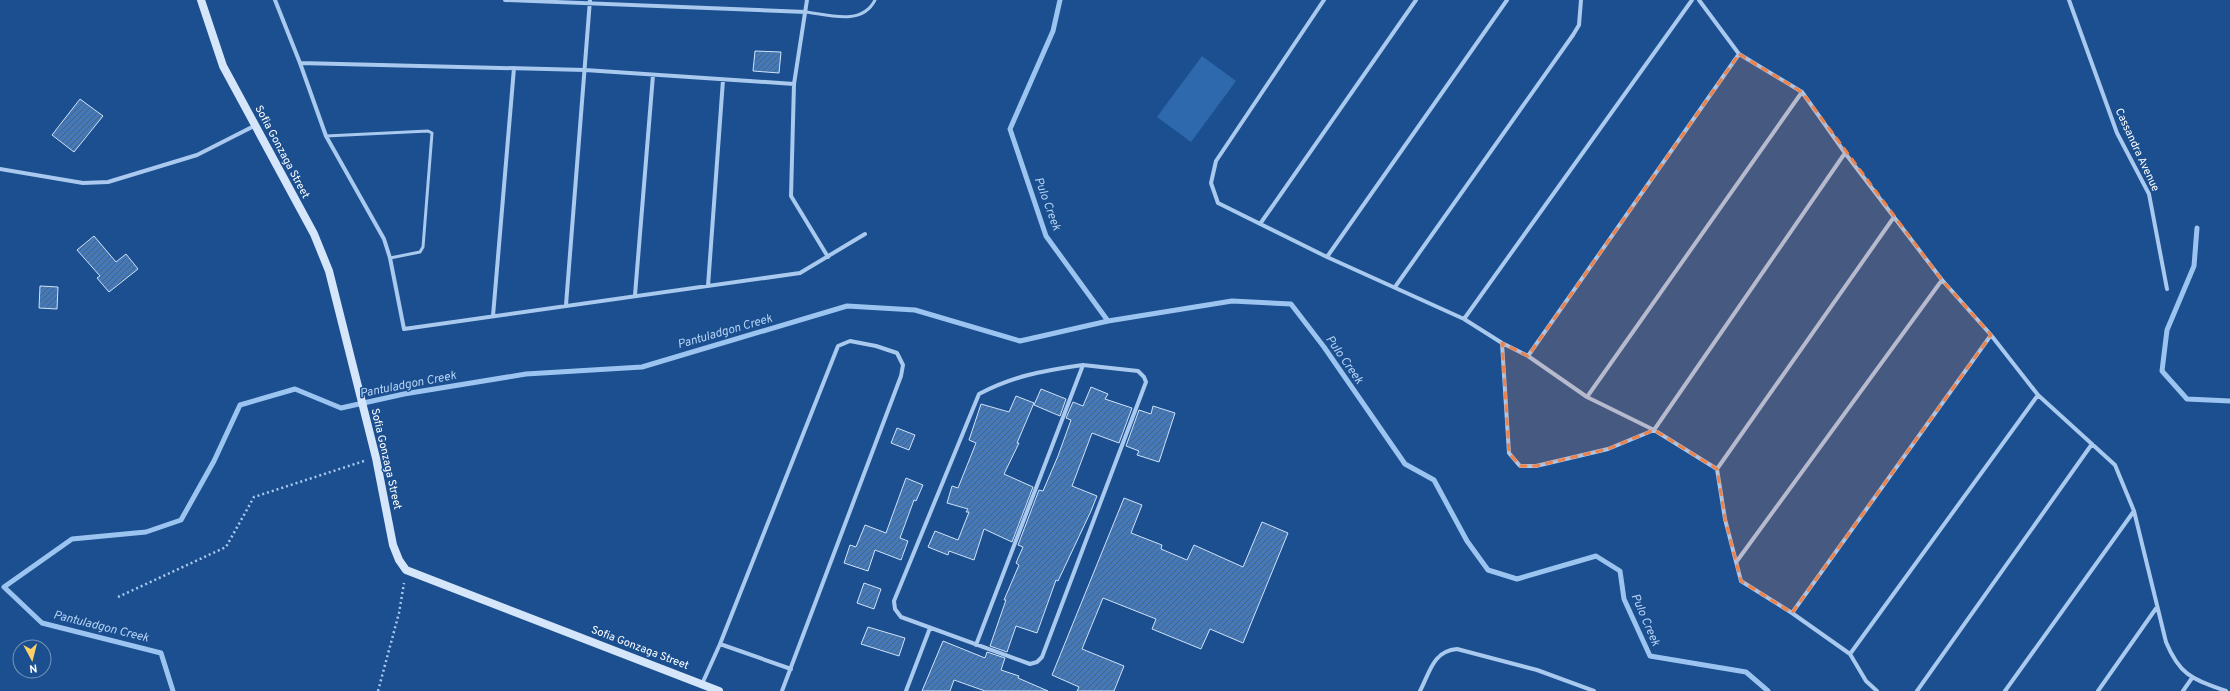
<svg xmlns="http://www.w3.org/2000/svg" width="2230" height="691" font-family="Overpass,sans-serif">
  <defs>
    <pattern id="building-hatch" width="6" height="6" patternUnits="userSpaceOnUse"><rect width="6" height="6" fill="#4478b7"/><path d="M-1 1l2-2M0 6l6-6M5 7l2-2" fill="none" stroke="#486282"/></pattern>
  </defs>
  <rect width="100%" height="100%" fill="#1b4f8f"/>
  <path fill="#2e69ad" d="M1202,56l34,25 -45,61 -34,-25z"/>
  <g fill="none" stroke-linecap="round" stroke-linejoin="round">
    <path stroke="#9cc4f0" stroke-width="5" d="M1060,0l-7,31 -43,98 36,107 62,85
      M2197,228l-3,38 -27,64 -5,41 25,28 43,2
      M173,691l-12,-38 -119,-30 -38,-36 68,-48 74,-7 35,-12 33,-59 26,-56 55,-16 46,19 63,-14 122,-20 116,-7 205,-61 68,4 105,31 88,-20 124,-20 59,3 33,43 81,117 29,16 33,61 21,29 29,9 79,-23 24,15 4,28 26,57 96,16 22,19"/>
  </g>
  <path fill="url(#building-hatch)" stroke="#cfe3fa" d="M755,51l26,1 -2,21 -26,-2z
    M80,99l23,17 -29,36 -22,-17z
    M94,236l22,26 10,-8 12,15 -29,23 -12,-14 3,-2 -23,-26z
    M40,286l18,1 -1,22 -18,-1z
    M1091,387l17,7 -3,5 27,9 -13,35 -27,-10 -20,53 25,10 -6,15 -33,70 -2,-1 -19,53 -21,-7 -9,26 -17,-6 16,-46h-2l15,-35 -3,-2 7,-16 -5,-2 21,-55 4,1 15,-35 13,-36 -5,-2 7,-16 10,4z
    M1041,389l25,10 -6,17 -26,-11z
    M1016,396l18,7 -17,40h2l-15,31 29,13 -21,55 -28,-13 -10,31 -25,-9 -1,4 -20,-8 7,-16 23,9 11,-28h-3l2,-3 -21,-6 5,-17 6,2 18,-45 -7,-3 12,-36 28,8z
    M1153,406l22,7 -16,49 -22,-7 2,-4 -13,-5 13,-36 12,4z
    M897,428l18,7 -6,15 -18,-7z
    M906,478l17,7 -7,16 -2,-1 -14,38 8,3 -7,19 -26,-10 -7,21 -24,-8 6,-18 6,2 9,-22 21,8z
    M1124,498l18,7 -11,28 31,12 -1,4 26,11 7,-15 49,22 19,-45 26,11 -45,110 -33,-14 -9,20 -49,-20 4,-10 -53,-21 -21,51 42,17 -10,25h-37l2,-4 -27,-12z
    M864,583l17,6 -7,20 -17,-6z
    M868,627l37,11 -6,18 -38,-12z
    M943,641l42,17 2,-6 18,6 -4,12 18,6 -1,2 30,13h-63l-31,-11 -4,11h-28z"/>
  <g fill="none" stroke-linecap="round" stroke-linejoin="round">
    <path stroke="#a9c9ee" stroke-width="2.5" stroke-dasharray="2 3" stroke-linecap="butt" d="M118,597l108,-50 28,-50 110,-36
      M378,691l21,-78 5,-30"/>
    <path stroke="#a9c9ee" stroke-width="3" d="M806,12c23,3 56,14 69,-12
      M326,136l102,-5 4,2 -9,114 -3,5 -30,6"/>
    <path stroke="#a9c9ee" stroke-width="4" d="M275,0l25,63 26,73 58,103 6,19 14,71 396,-56 65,-39
      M505,0l301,12
      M807,0l-13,84 -3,112 37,61
      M1324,0l-108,161 -5,22 7,20 109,54 137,62 38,24 26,13 59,41 67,33 63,39 8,50 16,62 51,32 58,41 16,27 11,10
      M1699,0l40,54 63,38 43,61 97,127 49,55 47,60 77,70 19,46 32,131c14,34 27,37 60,49
      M2069,0l48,133 32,61 18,95
      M300,63l285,7 209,14
      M0,169l83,14 25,-1 89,-27 59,-30
      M1260,224l156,-224
      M1327,257l180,-257
      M708,286l15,-206
      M1395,287l178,-252 6,-10 2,-25
      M635,295l18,-220
      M566,305l24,-305
      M493,316l21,-248
      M1464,319l228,-319
      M1502,343l7,110 11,13h16l72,-17 46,-19 191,-277
      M1528,356l211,-302
      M1083,365l55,6 6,6 2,5 -104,275 -5,5 -7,2 -129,-47 -6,-8 -1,-8 85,-207c36,-19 65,-23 104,-29z
      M1587,397l215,-305
      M1717,469l177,-252
      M1737,561l205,-281
      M1792,613l199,-278
      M976,645l107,-280
      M1850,654l188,-259
      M702,684l18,-40
      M782,691l119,-315 2,-11 -6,-12 -21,-7 -26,-5 -12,5 -118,298 71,25
      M906,691l24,-63
      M1420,691c10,-19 13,-40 37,-42l80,21 57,21
      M1917,691l175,-247
      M2005,691l129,-180
      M2098,691l59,-84
      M2183,691l9,-13"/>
    <path stroke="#d6e6fa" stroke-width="8" d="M201,0l22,66 91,168 15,37 47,187 17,87 6,15 7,10 313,121"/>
  </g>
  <path fill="#ee8249" fill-opacity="0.2" stroke="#ee8249" stroke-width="3" stroke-dasharray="8 5" stroke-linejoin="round" d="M1739,54l63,38 140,188 49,55 -199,278 -51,-32 -16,-62 -8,-50 -63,-39 -46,19 -72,17h-16l-11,-13 -7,-110 26,13z"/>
  <g text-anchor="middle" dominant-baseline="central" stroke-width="3" stroke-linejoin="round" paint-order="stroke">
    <g font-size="11" fill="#fff" stroke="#1b4f8f">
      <text transform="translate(2137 150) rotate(65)">Cassandra Avenue</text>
      <text transform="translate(282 152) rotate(62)">Sofia Gonzaga Street</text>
      <text transform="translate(386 459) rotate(77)">Sofia Gonzaga Street</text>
      <text transform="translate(640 648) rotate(21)">Sofia Gonzaga Street</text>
    </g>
    <g font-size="12" font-style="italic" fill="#b5d3f5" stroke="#1b4f8f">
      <text transform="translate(1047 204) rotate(70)">Pulo Creek</text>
      <text transform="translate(725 332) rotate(-16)">Pantuladgon Creek</text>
      <text transform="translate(1344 360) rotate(55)">Pulo Creek</text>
      <text transform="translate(408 385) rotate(-11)">Pantuladgon Creek</text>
      <text transform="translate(1645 620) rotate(67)">Pulo Creek</text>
      <text transform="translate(101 627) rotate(14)">Pantuladgon Creek</text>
    </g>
  </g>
  <g transform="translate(32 659) rotate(173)"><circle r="19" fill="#1b4f8f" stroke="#7695bc"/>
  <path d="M0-3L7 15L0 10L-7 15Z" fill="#ffd166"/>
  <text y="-6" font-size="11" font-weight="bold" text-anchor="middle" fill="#ffffff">N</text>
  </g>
</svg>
